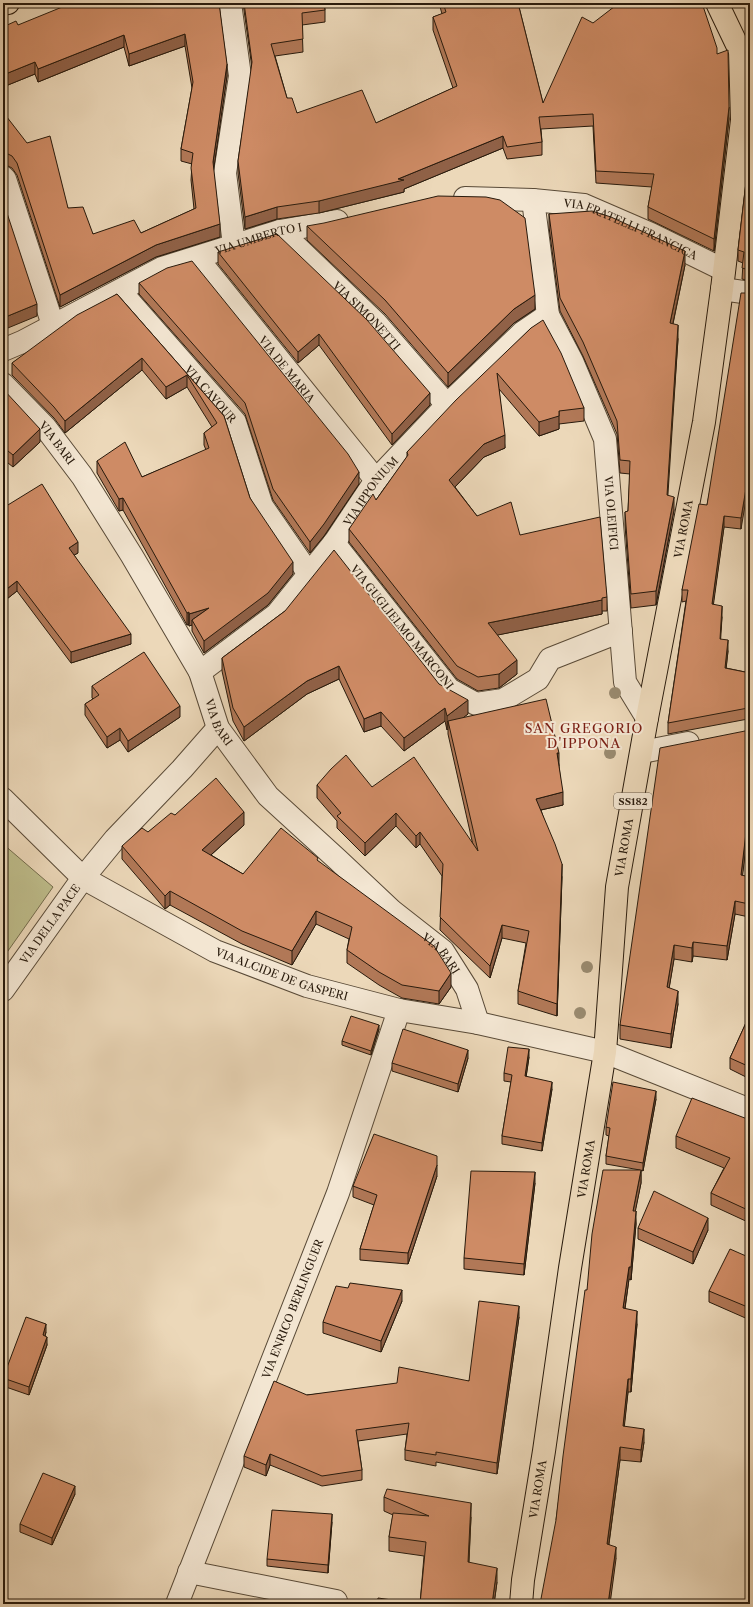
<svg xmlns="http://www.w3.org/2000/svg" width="753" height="1607" font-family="'Libre Caslon Text',serif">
  <rect width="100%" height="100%" fill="#ecd8b9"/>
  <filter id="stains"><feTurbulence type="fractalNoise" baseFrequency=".005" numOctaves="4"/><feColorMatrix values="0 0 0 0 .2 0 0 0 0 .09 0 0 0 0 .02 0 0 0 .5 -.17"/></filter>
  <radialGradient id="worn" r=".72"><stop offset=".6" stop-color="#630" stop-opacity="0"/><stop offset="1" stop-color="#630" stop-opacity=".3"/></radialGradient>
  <path fill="#bebd8b" stroke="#736c4c" d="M3,844l50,43 -50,71z"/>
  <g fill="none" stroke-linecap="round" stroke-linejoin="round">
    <defs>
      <g id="street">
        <path d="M230,3l10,73 -15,97 9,72"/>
        <path d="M3,177l2,2 48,146"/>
        <path id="s1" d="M465,198l68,2 51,5 67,29 73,36"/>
        <path id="s2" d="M533,200l15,115 24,46 33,78 20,243 22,36"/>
        <path id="s3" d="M280,231l96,92 71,82"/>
        <path id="s4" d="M197,258l179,222"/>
        <path d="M722,289l28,4"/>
        <path id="s5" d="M120,291l115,131 27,84 47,68"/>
        <path id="s6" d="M3,350l19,-8 140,-74 118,-37 57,-10"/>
        <path id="s7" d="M3,384l42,43 37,49 50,80 68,116 18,56 50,68 70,64 54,51 51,40 24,38 11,34"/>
        <path d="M334,543l115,146 27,15 27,-4 35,-21 12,-20 71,-28"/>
        <path id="s8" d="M200,672l77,-58 57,-71 42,-63 71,-75 76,-73 25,-17"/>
        <path d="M642,752l46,-9"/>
        <path id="s9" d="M3,799l80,79 132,73 92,35 92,24 79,13 127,29 145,58"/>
        <path id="s10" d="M3,990l80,-112 32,-39 67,-70 36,-41"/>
        <path d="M189,1572l147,29 -1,3"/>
        <path id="s11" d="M177,1604l161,-411 61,-183"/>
      </g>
      <g id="primary">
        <path d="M3,4l5,-1"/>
        <path id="s12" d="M521,1604l2,-24 21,-129 26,-183 35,-216 12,-165 30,-169 57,-296 18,-133 20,-169 -2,-69 -23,-48"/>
      </g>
    </defs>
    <use href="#street" stroke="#594a37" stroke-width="24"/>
    <use href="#primary" stroke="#281a0c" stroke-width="24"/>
    <use href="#street" stroke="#f3e6d2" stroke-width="22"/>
    <use href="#primary" stroke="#ecd8b9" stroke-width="22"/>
  </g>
  <g fill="#998a6f">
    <circle cx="615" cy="693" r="6"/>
    <circle cx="610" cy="753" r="6"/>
    <circle cx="587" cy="967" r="6"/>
    <circle cx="580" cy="1013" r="6"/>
  </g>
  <path fill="#b17857" stroke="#281a0c" d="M219,3l8,73 -14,93 7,68 -64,20 -96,50 -43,-132 -5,-7 -6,-3h-3v-53l65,96 25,26 48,-1 53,-24 -3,-29 1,-16 -11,-3v-12l11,-61 -7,-42 -56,20 -5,-19 -86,35 -3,-8 -32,13v-60z
    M243,3h81l1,7v12l-23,3 1,27 -28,4 12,42 10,15 79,10 77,-35 -20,-58v-13l9,-3 -3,-11h79l25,100 50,-80 124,31 12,65 -15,132 -66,-32v-12l4,-20 -56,-4 -3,-57 -52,3 1,13v13l-35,4 -4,-11 -99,41v3l-85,21 -42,6 -32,10 -7,-56v-12l14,-93z
    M750,148v133l-8,-2 1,-16 -5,-2v-11z
    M549,214l136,51 -12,59 5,15 -11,156 7,15 -18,95 -25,3 -6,-83v-13l3,-1 2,-37 -10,-1 -3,-39 -34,-78 -23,-45 -11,-84z
    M307,226l228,83 -21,14 -66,64 -63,-73 -78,-74z
    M218,252l212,153 -38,40 -73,-100 -21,18 -80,-99z
    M139,283l220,201 -35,52 -14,17 -37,-53 -28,-86 -106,-120z
    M750,293l-9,236 -17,-2 -11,77 9,13 -2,22 8,12 -2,17 24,5v46h-2l-80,15v-11l18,-122 -4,1v-12l25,-85z
    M117,294l107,122 26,82 43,76 -25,31 -64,48 -12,-22v-6l-3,1v-2l-2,1 -64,-115 -4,1 -22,-38v-12l45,16 64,-27 -2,-5v-12l8,-6 -25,-40 -21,12 -24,-29 -77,63 -11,-15 -42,-43v-12z
    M531,328l53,80v13l-25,3v5l-20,7 -40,-47 6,59 -21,9 -29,30 22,29 43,19 87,62v14h-5v3l-105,21 20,39 -18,14 -21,3 -21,-12 -108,-137v-13l27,-29 31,-43v-5z
    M3,389l37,53 -27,25 -10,-8z
    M3,508l75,45 -4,2 57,89 -60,19 -54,-72 -14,11z
    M285,611l154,73 29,30 -6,4 97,48 4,39 -22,5 21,67 -5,139 -39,-12v-13l8,-48 -24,-5 -12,40 -50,-48 2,-54 -22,-32 -4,4 -20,-22 -31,30 -28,-28v-7l-20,-23v-13l55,2 101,58 -25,-111v-5l-1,1 -2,-9 -41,30 -23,-25 -17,6 -25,-53 -32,15 -63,47 -11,-20 -11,-50v-13z
    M92,686l88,31 -52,35 -8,-12 -13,8 -22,-33v-11l8,-5 -1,-1z
    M750,730v90l-1,1 -7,55 8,1v37l-1,3 -14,-3 -8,46 -34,-4 -1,6 -18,-3 -5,29 9,16 -7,44 -51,-9v-14z
    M175,815l69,10 -33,30 32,19 75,-13 133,126 -12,17 -37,-6 -23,-13 -32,-22v-13l2,-11 -33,-15 -24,41 -50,-21 -72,-39 -5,4 -43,-50v-13l26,-14z
    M750,1014v65l-20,-10v-11z
    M379,1029l-8,26 -29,-10v-4z
    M529,1057l-3,20 26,12 -10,62 -40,-7v-8l9,-54 -7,-1v-8z
    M468,1058l-10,34 -66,-21v-8z
    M656,1099l-13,72 -2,-1v13l-6,28 1,13 -5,56 -2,-1 -4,30 12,15 -6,68h-3l-4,34 20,16 -3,20 -21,-2 -11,84 7,15 -60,-39 31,-230 53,-120 -34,-6v-8l3,-20 -3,-1v-8z
    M750,1120v103l-39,-18v-12l13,-25 -48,-20v-12z
    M437,1176l-29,88 -48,-4v-11l14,-44 -21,-8v-11z
    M535,1183l-11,92 -60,-6v-11z
    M638,1228l70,2 -15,34 -55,-25z
    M750,1246v74l-41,-18v-11l37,-35z
    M402,1301l-21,51 -58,-19v-11z
    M519,1317l-22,157 -61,-12v4l-31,-6v-10l2,-16 -49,7 4,29v10l-40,6 -52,-21 -4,11 -22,-9v-11l63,-61 162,-14z
    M46,1332l-1,4 2,9 -18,50 -26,-9v-8z
    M75,1494l-23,51 -32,-13v-8z
    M384,1497l87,20 -2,45 28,20 -3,22h-127h53l4,-48 -35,-5v-14l4,-22 -9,-4z
    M332,1522l-4,51 -61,-7v-7z"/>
  <path fill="#906147" stroke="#281a0c" d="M185,34v12l-56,20v-12z
    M124,35v12l-86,35v-13z
    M35,62v12l-32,13v-12z
    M227,64v12l-14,98v-12z
    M729,107v12l-15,132v-12z
    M503,136v12l-99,41v3l-85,21v-12l79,-22z
    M277,207v12l-32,10v-12z
    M220,224v13l-64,20 -96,50v-12l96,-50z
    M685,251v14l-15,72v-14z
    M535,295v14l-21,14 -66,64v-14l66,-64z
    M37,304v12l-34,14v-12z
    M678,325v14l-11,170v-14z
    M319,334v11l-21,18v-11z
    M142,358v12l-77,63v-12z
    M187,375v12l-21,12v-12z
    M430,393v12l-38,40v-11z
    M559,411v18l-20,7v-14z
    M40,429v13l-27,25v-12z
    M505,435v13l-21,9 -35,36v-13l35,-36z
    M750,465v11l-9,53v-11z
    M359,472v12l-35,52 -14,17v-11z
    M674,497v13l-18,95v-14z
    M123,498v12l-4,1v-12z
    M724,516v11l-12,88v-11z
    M78,542v11l-9,5v-10z
    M293,562v12l-25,31 -64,48v-12z
    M17,581v10l-14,11v-10z
    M602,600v14l-114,23v-14z
    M722,606v11l-2,33v-11z
    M209,608l-17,12v5l-3,1v-12z
    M189,612v12l-2,1v-12z
    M131,634v10l-60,19v-11z
    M728,640v11l-3,28v-11z
    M517,660v14l-18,14v-14z
    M339,666v13l-32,15 -63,47v-14l63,-46z
    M468,700v14l-18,14 -2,-7v8l-1,1v-14z
    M180,706v11l-52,35v-11z
    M445,708v13l-41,30v-13z
    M381,712v14l-17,6v-13z
    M120,728v12l-13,8v-11z
    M557,753h2v13z
    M563,792v13l-27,6v-12z
    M749,807v14l-8,68v-14z
    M244,812v13l-42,38v-13z
    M396,813v13l-31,30v-13z
    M420,832v12l-4,4v-12z
    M562,864v13l-5,139v-12z
    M170,891v14l-5,4v-13z
    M735,901v13l-8,46v-14z
    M750,901v13l-1,3v-13z
    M316,911v13l-24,41v-14z
    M502,925v13l-12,40v-12z
    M693,942v14l-1,6v-14z
    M674,945v14l-7,42v-14z
    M451,973v14l-12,17v-13z
    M678,991v13l-7,44v-14z
    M379,1025v4l-8,26v-4z
    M529,1049v8l-4,27v-8z
    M468,1050v8l-10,34v-8z
    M552,1082v7l-10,62v-8z
    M656,1091v8l-13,72v-8z
    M437,1165v11l-29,88v-11z
    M641,1170v13l-8,40v-12z
    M535,1172v11l-11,92v-11z
    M636,1211v13l-5,56v-13z
    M708,1218v12l-15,34v-12z
    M629,1267v12l-6,42v-13z
    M402,1290v11l-21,51v-11z
    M519,1306v11l-22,157v-11z
    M637,1311v13l-6,68v-13z
    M46,1324v8l-3,11v-8z
    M47,1337v8l-18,50v-8z
    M628,1379v13l-5,47v-13z
    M644,1429v13l-3,20v-12z
    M620,1447v13l-13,97v-13z
    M270,1454v11l-4,11v-11z
    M75,1486v8l-23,51v-7z
    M471,1503v14l-3,59v-14z
    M332,1514v8l-4,51v-8z
    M616,1547v12l-6,45h-2z
    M497,1568v14l-3,22h-2z"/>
  <path fill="#ce8b65" stroke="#281a0c" d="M72,3h147l8,61 -14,98 7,62 -64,21 -96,50 -43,-132 -5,-7 -6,-3h-3v-41l24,31 23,-7 18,72 15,-1 10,27 41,-14 7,13 55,-25 -5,-40 2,-15 -12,-4 12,-67 -8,-48 -56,20 -5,-19 -86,34 -3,-7 -32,13v-48l13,-6 2,4z
    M244,3h80l1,7 -23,3 1,26 -32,5 16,54h5l5,15 65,-23 14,33 81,-37 -24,-69 13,-5 -3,-9h75l25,100 39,-86 11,6 26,-20h83l15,45v6l11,-4 1,57 -15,132 -66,-32 6,-33 -58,-3 -3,-57 -54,3 3,25 -35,5 -4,-11 -105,43 6,1 -85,21 -42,6 -32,10 -7,-56 14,-99z
    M750,148v122l-8,-2 2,-16 -6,-2z
    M438,196l48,1 14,3 25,18 10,77 -21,14 -66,64 -63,-73 -78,-74 17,-3z
    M3,201l34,103 -34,14z
    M592,211l19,6 74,34 -15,72 8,2 -11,170 7,2 -18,94 -25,3 -6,-82 3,-1 2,-50 -10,-1 -3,-39 -34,-79 -23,-44 -11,-84z
    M277,234l90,86 63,73 -38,41 -73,-100 -21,18 -80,-100z
    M192,261l156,193 11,18 -35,52 -14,18 -37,-53 -28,-86 -106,-120 28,-15z
    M741,293h9v172l-9,53 -17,-2 -12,88 10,2 -2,33 8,1 -3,28 25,5v35h-2l-80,15 20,-133h-6l17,-86 8,1z
    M117,294l107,122 26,82 43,64 -25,31 -64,48 -12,-21 17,-12 -20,6v-2l-2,1 -64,-115 -4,1 -22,-38 28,-19 17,35 67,-29 -5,-15 13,-10 -30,-48 -21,12 -24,-29 -77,63 -11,-14 -42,-44 65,-48z
    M543,320l18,33 23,55 -25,3v5l-20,6 -42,-49 8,62 -21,9 -35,36 28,36 34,-14 9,33 80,-18 7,80 -5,1v2l-114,23 29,37 -18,14 -21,3 -21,-11 -108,-137 24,-35 3,6 32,-45 -1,-3 49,-52 75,-72z
    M3,389l37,40 -27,26 -10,-8z
    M42,484l36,58 -9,6 62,86 -60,18 -54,-71 -14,11v-84z
    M334,550l105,134 29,16 -21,16 -2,-8 -41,30 -23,-26 -17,7 -25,-53 -32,15 -63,46 -11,-19 -11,-50 63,-47z
    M144,652l36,54 -52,35 -8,-13 -13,9 -22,-33 14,-9 -7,-9z
    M546,699l13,54h-2l6,39 -27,7 19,45 7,20 -5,140 -39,-13 11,-60 -27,-6 -12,41 -50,-49 3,-53 -23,-32 -4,4 -20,-23 -31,30 -28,-27 4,-3 -24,-28 14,-16 15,-14 26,32 42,-30 64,94 -30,-130z
    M750,730v77h-1l-8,68 9,2v24l-1,3 -14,-3 -8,45 -34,-4 -1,6 -18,-3 -7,42 11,4 -7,43 -51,-9 40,-277z
    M216,778l28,34 -42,38 41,24 38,-46 37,30 -1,2 117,86 17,27 -12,18 -37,-6 -23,-13 -32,-22 5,-23 -36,-16 -24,40 -50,-20 -72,-40 -5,5 -43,-50 20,-18 6,4 23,-19 4,2z
    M750,1014v53l-20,-9z
    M351,1016l28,9 -8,26 -29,-10z
    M403,1029l65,21 -10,34 -66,-21z
    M508,1047l21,2 -4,27 27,6 -10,61 -40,-7 10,-61 -8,-2z
    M613,1082l43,9 -13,72 -37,-7 4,-28 -4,-1z
    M692,1098l58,22v91l-39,-18 19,-35 -54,-22z
    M374,1134l63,22v9l-29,88 -48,-4 17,-54 -24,-9z
    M603,1170h38l-8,41h3l-5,56h-2l-6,41 14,3 -6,68h-3l-5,47 21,3 -3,21 -21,-3 -13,97 9,3 -8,57h-68l16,-84 7,-64 22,-166h2l5,-56z
    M471,1171l64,1 -11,92 -60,-6z
    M654,1191l54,27 -15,34 -55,-24z
    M750,1246v62l-41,-17 21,-42 16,7z
    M350,1283l52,7 -21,51 -58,-19 13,-36 12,2z
    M479,1301l40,5 -22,157 -61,-11v3l-31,-5 4,-27 -53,7 6,40 -40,6 -52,-22 -4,11 -22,-9 30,-75 33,14 90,-12 2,-16 70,14z
    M26,1317l20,7 -3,11 4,2 -18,50 -26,-9z
    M43,1473l32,13 -23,52 -32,-14z
    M387,1489l84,14 -3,59 29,6 -5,36h-125v-2l10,1 1,-5 42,6 6,-62 -37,-5 4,-24 36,3 -45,-19z
    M272,1510l60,4 -4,51 -61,-6z"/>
  <g text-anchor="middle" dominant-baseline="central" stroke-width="4" stroke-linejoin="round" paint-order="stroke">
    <rect fill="#f3e6d2" stroke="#655747" stroke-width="1" x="614" y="793" width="38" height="16" rx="3"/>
    <g font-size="10" font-weight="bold" fill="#281a0c">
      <text x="633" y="801">SS182</text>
    </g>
    <g font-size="11" fill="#281a0c" stroke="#f3e6d2">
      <text stroke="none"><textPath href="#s1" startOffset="171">VIA FRATELLI FRANCICA</textPath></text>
      <text stroke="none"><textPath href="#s6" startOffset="280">VIA UMBERTO I</textPath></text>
      <text stroke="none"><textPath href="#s3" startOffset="121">VIA SIMONETTI</textPath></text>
      <text stroke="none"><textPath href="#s4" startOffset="143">VIA DE MARIA</textPath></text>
      <text stroke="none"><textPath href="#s5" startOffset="137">VIA CAVOUR</textPath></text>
      <text stroke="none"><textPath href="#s7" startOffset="80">VIA BARI</textPath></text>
      <text stroke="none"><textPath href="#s8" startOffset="251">VIA IPPONIUM</textPath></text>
      <text stroke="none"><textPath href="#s2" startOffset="327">VIA OLEIFICI</textPath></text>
      <text stroke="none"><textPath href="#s12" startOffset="1088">VIA ROMA</textPath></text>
      <text transform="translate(402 627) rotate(51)">VIA GUGLIELMO MARCONI</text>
      <text stroke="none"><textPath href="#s7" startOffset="404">VIA BARI</textPath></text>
      <text stroke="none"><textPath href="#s12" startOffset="764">VIA ROMA</textPath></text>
      <text stroke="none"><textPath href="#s10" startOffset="81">VIA DELLA PACE</textPath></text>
      <text stroke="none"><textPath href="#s7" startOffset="728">VIA BARI</textPath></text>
      <text stroke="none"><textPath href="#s9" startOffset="334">VIA ALCIDE DE GASPERI</textPath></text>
      <text stroke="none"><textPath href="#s12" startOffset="440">VIA ROMA</textPath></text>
      <text stroke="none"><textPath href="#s11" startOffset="317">VIA ENRICO BERLINGUER</textPath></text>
      <text stroke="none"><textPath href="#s12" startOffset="116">VIA ROMA</textPath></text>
    </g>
    <g font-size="13" letter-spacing="1" fill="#7a1f14" stroke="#f3e6d2">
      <text x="584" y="728">SAN GREGORIO<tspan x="584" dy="15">D'IPPONA</tspan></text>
    </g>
  </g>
  <rect width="753" height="1607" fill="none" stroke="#ecd8b9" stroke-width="16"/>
  <rect x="4" y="4" width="745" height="1599" fill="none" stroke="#281a0c" stroke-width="2"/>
  <rect x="8" y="8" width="737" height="1591" fill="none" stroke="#281a0c"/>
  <rect width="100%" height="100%" filter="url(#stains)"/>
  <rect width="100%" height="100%" fill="url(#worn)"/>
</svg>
